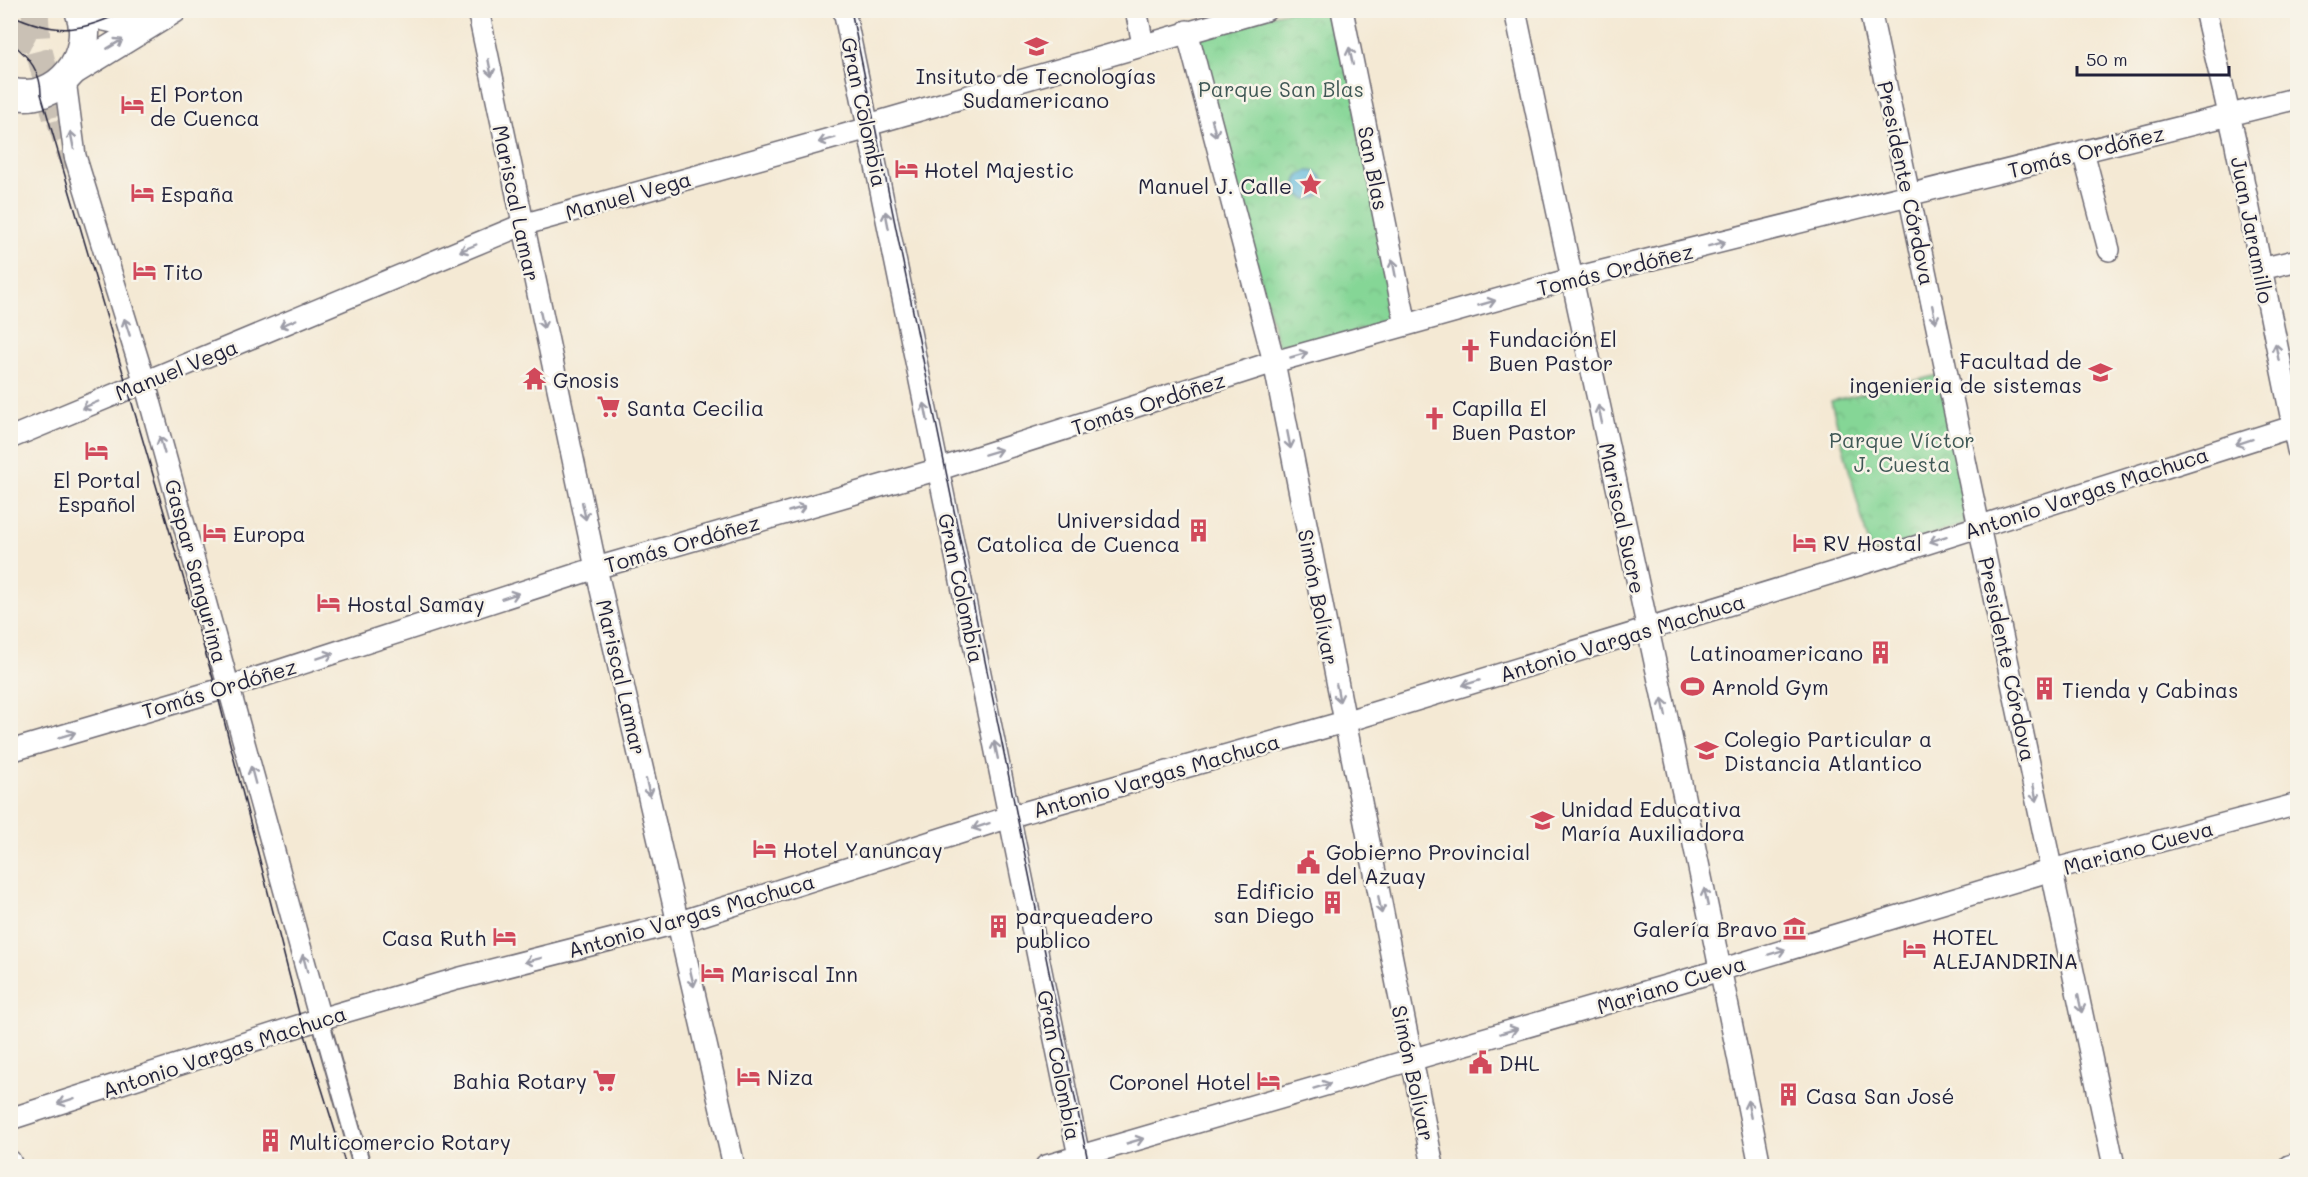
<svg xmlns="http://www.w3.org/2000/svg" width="2308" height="1177" font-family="Mali,sans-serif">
  <defs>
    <pattern id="park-crowns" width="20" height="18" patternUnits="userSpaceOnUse" patternTransform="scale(1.5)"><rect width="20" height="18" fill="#85d696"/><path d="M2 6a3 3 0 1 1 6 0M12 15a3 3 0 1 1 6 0" fill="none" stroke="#73b782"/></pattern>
  </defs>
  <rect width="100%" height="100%" fill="#f7f3e8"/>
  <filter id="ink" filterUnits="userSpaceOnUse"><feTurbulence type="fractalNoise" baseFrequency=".0167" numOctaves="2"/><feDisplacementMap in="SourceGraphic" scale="12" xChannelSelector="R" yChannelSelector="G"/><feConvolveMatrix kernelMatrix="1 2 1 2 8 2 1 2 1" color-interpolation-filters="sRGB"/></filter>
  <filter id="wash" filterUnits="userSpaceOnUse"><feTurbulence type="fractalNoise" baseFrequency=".008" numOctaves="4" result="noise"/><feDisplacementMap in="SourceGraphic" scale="24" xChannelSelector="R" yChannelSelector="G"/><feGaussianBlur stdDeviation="1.35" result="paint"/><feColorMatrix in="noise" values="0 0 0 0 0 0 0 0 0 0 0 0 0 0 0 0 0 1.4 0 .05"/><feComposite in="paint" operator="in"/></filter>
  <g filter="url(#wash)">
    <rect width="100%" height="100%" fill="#f4e9d4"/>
    <path fill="url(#park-crowns)" stroke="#547c68" stroke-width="1.5" d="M1290,11h48l62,307 -120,36 -84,-317 3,-4z
      M1943,374l32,147 -104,32 -40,-152z"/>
    <path fill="#5eb9dc" stroke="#406e8c" stroke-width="1.5" d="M1296 185a14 14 0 1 1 28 0a14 14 0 1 1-28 0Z"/>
  </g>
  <g filter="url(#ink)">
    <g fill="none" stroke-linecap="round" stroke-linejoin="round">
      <path stroke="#cac1b5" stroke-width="21" stroke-dasharray="21 10" stroke-linecap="butt" d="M57,120l14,47"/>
      <path stroke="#cac1b5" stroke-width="27" stroke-dasharray="27 14" stroke-linecap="butt" d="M35,10l2,33 20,77
        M10,29l27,14"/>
      <defs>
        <path id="pedestrian" d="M320,1019l42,147"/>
        <path id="minor" d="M478,10l118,558 138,598
          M844,10l237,1156
          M1136,10l7,34
          M1342,10l64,315
          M1515,10c80,386 169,770 245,1156
          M1870,10l244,1156
          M2205,10l30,130 63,310
          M1187,31l87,331 159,804
          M65,80l10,76 70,227 175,636
          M2083,151l26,99
          M2261,269l37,-9
          M10,438l512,-213 347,-97 6,-5 391,-113
          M10,751l219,-64 367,-119 350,-101 328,-105 297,-83 727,-181
          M10,1119l310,-100 137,-40 223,-57 339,-108 325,-92 527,-161 421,-134 6,-6
          M10,1161l2,5
          M1046,1166l654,-190 352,-106 246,-66
          M2290,1166l8,-2"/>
        <path id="tertiary" d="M90,10c19,13 42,10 64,7
          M72,72l101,-62"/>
        <path id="secondary" d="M10,93c48,13 87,-38 70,-83"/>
      </defs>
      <use href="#pedestrian" stroke="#6c6871" stroke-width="20"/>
      <use href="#minor" stroke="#6c6871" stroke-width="24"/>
      <use href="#tertiary" stroke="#6c6871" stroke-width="30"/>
      <use href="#secondary" stroke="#6c6871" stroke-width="33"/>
      <use href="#pedestrian" stroke="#fff" stroke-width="16"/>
      <use href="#minor" stroke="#fff" stroke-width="21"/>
      <use href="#tertiary" stroke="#fff" stroke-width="27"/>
      <use href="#secondary" stroke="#fff" stroke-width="30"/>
      <path stroke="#22223b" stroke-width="1.5" d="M851,10l238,1156
        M10,14c49,23 71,17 118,-4
        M10,42c18,13 31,30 31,52l175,595 86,336 44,141"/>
    </g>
    <defs><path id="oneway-shaft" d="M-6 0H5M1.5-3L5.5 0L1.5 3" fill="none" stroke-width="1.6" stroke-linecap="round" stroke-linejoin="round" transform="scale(1.5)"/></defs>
    <g stroke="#9c9ca7">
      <use href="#oneway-shaft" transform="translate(115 44) rotate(-31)"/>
      <use href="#oneway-shaft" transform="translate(1351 56) rotate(-102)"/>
      <use href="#oneway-shaft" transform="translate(490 68) rotate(79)"/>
      <use href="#oneway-shaft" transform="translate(1214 128) rotate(76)"/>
      <use href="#oneway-shaft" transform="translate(72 140) rotate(-101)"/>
      <use href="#oneway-shaft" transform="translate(827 140) rotate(164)"/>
      <use href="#oneway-shaft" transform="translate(887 220) rotate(-101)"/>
      <use href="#oneway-shaft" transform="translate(1717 244) rotate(-14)"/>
      <use href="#oneway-shaft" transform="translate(468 248) rotate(157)"/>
      <use href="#oneway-shaft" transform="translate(1394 268) rotate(-101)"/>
      <use href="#oneway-shaft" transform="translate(1487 303) rotate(-16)"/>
      <use href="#oneway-shaft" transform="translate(1934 314) rotate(78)"/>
      <use href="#oneway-shaft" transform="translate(542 320) rotate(78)"/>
      <use href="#oneway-shaft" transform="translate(288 323) rotate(157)"/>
      <use href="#oneway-shaft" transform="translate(127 327) rotate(-108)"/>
      <use href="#oneway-shaft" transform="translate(2277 352) rotate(-101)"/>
      <use href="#oneway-shaft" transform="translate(1299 355) rotate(-16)"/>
      <use href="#oneway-shaft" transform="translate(90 405) rotate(157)"/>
      <use href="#oneway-shaft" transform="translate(926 412) rotate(-101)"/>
      <use href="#oneway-shaft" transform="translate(1600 414) rotate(-102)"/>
      <use href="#oneway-shaft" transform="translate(1289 440) rotate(79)"/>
      <use href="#oneway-shaft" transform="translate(2244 442) rotate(162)"/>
      <use href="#oneway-shaft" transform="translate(162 445) rotate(-106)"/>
      <use href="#oneway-shaft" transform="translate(993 452) rotate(-17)"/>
      <use href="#oneway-shaft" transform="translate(797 509) rotate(-16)"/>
      <use href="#oneway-shaft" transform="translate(584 511) rotate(78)"/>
      <use href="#oneway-shaft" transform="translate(1938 539) rotate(162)"/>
      <use href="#oneway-shaft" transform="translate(510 596) rotate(-18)"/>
      <use href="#oneway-shaft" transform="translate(325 656) rotate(-18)"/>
      <use href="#oneway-shaft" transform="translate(1471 683) rotate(163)"/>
      <use href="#oneway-shaft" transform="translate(1338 693) rotate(79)"/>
      <use href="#oneway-shaft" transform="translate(1664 707) rotate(-102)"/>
      <use href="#oneway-shaft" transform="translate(67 735) rotate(-17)"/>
      <use href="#oneway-shaft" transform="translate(996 750) rotate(-102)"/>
      <use href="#oneway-shaft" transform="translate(253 775) rotate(-105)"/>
      <use href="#oneway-shaft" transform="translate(648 788) rotate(77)"/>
      <use href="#oneway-shaft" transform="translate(2035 793) rotate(78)"/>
      <use href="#oneway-shaft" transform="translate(981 826) rotate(162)"/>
      <use href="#oneway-shaft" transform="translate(1706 897) rotate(-102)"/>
      <use href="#oneway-shaft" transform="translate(1380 905) rotate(79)"/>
      <use href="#oneway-shaft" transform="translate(1777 952) rotate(-17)"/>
      <use href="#oneway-shaft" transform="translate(533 960) rotate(166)"/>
      <use href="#oneway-shaft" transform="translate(305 963) rotate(-105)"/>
      <use href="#oneway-shaft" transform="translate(692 978) rotate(77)"/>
      <use href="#oneway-shaft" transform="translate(2080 1004) rotate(78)"/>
      <use href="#oneway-shaft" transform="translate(1509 1031) rotate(-16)"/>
      <use href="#oneway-shaft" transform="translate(1322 1086) rotate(-17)"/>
      <use href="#oneway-shaft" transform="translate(66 1101) rotate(162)"/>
      <use href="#oneway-shaft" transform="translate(1749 1109) rotate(-101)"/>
      <use href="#oneway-shaft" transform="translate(1135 1141) rotate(-16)"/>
    </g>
  </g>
  <defs>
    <symbol id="university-bare" viewBox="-9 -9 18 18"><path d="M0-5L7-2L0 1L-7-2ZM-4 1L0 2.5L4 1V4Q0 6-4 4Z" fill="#d1495b" stroke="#f7f3e8" stroke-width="2.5" paint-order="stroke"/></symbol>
    <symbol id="hotel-bare" viewBox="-9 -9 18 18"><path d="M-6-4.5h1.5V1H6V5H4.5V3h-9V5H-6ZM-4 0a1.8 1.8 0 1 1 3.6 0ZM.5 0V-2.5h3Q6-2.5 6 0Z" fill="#d1495b" stroke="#f7f3e8" stroke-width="2.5" paint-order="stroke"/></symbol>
    <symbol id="sight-bare" viewBox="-9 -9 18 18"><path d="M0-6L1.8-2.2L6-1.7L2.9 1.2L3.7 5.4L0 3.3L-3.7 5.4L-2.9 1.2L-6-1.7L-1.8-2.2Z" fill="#d1495b" stroke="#f7f3e8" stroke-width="2.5" paint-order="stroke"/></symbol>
    <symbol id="church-bare" viewBox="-9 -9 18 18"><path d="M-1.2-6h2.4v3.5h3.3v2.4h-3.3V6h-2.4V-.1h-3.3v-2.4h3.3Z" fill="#d1495b" stroke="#f7f3e8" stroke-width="2.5" paint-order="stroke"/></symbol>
    <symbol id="temple-bare" viewBox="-9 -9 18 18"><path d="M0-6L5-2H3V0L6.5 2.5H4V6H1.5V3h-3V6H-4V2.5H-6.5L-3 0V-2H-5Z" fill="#d1495b" stroke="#f7f3e8" stroke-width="2.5" paint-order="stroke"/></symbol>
    <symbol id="supermarket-bare" viewBox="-9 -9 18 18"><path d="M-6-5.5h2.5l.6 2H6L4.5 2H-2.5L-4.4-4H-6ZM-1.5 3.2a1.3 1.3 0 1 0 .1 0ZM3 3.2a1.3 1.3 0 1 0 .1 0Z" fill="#d1495b" stroke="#f7f3e8" stroke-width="2.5" paint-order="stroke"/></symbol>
    <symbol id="building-bare" viewBox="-9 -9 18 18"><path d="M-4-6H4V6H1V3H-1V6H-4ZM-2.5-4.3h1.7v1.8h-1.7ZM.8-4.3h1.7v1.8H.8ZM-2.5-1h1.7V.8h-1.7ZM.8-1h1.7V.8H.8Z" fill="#d1495b" stroke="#f7f3e8" stroke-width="2.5" paint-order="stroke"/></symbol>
    <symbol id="stadium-bare" viewBox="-9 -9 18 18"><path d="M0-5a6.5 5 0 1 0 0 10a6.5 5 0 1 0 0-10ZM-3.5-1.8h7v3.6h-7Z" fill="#d1495b" stroke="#f7f3e8" stroke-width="2.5" paint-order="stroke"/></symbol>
    <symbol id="school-bare" viewBox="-9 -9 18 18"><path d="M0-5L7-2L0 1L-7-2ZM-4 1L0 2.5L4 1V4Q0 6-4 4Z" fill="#d1495b" stroke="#f7f3e8" stroke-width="2.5" paint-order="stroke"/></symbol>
    <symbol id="civic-bare" viewBox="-9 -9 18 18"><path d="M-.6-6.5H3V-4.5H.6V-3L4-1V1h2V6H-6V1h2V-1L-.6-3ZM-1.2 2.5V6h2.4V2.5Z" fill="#d1495b" stroke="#f7f3e8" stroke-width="2.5" paint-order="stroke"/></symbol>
    <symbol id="museum-bare" viewBox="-9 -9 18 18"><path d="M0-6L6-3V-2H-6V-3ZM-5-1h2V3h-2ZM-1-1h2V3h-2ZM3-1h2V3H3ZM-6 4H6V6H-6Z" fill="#d1495b" stroke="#f7f3e8" stroke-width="2.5" paint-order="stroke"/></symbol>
  </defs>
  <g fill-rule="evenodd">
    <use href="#university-bare" x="1020" y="30" width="33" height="33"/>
    <use href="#hotel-bare" x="116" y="88" width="33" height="33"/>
    <use href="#hotel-bare" x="890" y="152" width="33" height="33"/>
    <use href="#sight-bare" x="1294" y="168" width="33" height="33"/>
    <use href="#hotel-bare" x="126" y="176" width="33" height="33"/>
    <use href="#hotel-bare" x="128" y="254" width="33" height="33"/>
    <use href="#church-bare" x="1454" y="334" width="33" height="33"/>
    <use href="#university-bare" x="2084" y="356" width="33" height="33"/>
    <use href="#temple-bare" x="518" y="362" width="33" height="33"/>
    <use href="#supermarket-bare" x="592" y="390" width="33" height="33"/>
    <use href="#church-bare" x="1418" y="402" width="33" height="33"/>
    <use href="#hotel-bare" x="80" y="434" width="33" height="33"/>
    <use href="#building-bare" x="1182" y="514" width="33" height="33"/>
    <use href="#hotel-bare" x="198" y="516" width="33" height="33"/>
    <use href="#hotel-bare" x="1788" y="526" width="33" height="33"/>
    <use href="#hotel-bare" x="312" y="586" width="33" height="33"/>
    <use href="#building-bare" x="1864" y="636" width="33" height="33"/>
    <use href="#stadium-bare" x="1676" y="670" width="33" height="33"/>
    <use href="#building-bare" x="2028" y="672" width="33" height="33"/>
    <use href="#university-bare" x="1690" y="734" width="33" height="33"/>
    <use href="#school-bare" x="1526" y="804" width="33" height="33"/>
    <use href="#hotel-bare" x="748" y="832" width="33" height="33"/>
    <use href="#civic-bare" x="1292" y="846" width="33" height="33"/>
    <use href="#building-bare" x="1316" y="886" width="33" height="33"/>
    <use href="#building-bare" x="982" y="910" width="33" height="33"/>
    <use href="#museum-bare" x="1778" y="912" width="33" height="33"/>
    <use href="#hotel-bare" x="488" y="920" width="33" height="33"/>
    <use href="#hotel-bare" x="1898" y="932" width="33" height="33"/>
    <use href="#hotel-bare" x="696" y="956" width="33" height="33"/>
    <use href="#civic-bare" x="1464" y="1046" width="33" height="33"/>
    <use href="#hotel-bare" x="732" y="1060" width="33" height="33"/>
    <use href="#supermarket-bare" x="588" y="1064" width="33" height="33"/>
    <use href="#hotel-bare" x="1252" y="1064" width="33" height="33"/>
    <use href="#building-bare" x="1772" y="1078" width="33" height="33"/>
    <use href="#building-bare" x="254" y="1124" width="33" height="33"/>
  </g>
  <g text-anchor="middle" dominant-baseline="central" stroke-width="5" stroke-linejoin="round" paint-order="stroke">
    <g font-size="21" fill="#22223b" stroke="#f7f3e8" text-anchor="start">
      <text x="1036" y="75" text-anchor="middle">Insituto de Tecnologías<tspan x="1036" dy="24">Sudamericano</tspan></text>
      <text x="150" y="93">El Porton<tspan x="150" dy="24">de Cuenca</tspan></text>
      <text x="924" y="169">Hotel Majestic</text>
      <text x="1292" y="185" text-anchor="end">Manuel J. Calle</text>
      <text x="161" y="193">España</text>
      <text x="163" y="271">Tito</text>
      <text x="1489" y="338">Fundación El<tspan x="1489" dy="24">Buen Pastor</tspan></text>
      <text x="2082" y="360" text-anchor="end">Facultad de<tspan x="2082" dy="24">ingenieria de sistemas</tspan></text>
      <text x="553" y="379">Gnosis</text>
      <text x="627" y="407">Santa Cecilia</text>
      <text x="1452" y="407">Capilla El<tspan x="1452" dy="24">Buen Pastor</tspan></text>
      <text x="97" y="479" text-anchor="middle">El Portal<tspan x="97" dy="24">Español</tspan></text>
      <text x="1180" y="519" text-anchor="end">Universidad<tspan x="1180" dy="24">Catolica de Cuenca</tspan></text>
      <text x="233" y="533">Europa</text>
      <text x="1823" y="542">RV Hostal</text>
      <text x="347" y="603">Hostal Samay</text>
      <text x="1863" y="652" text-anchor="end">Latinoamericano</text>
      <text x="1711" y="686">Arnold Gym</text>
      <text x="2062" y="689">Tienda y Cabinas</text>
      <text x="1724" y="738">Colegio Particular a<tspan x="1724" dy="24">Distancia Atlantico</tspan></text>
      <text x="1561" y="808">Unidad Educativa<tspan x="1561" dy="24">María Auxiliadora</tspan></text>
      <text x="783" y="849">Hotel Yanuncay</text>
      <text x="1326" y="851">Gobierno Provincial<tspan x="1326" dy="24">del Azuay</tspan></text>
      <text x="1314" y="890" text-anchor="end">Edificio<tspan x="1314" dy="24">san Diego</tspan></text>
      <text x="1016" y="915">parqueadero<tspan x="1016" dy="24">publico</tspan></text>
      <text x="1777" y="928" text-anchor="end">Galería Bravo</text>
      <text x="1932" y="936">HOTEL<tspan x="1932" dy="24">ALEJANDRINA</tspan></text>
      <text x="486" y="937" text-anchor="end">Casa Ruth</text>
      <text x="731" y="973">Mariscal Inn</text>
      <text x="1499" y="1062">DHL</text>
      <text x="767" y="1076">Niza</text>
      <text x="587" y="1080" text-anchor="end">Bahia Rotary</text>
      <text x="1251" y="1081" text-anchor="end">Coronel Hotel</text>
      <text x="1806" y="1095">Casa San José</text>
      <text x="289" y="1141">Multicomercio Rotary</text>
    </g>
    <g font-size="21" fill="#405856" stroke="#f7f3e8">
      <text x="1281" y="88">Parque San Blas</text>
      <text x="1902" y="439">Parque Víctor<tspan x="1902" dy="24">J. Cuesta</tspan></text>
    </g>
    <g font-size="21" fill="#22223b" stroke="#f7f3e8">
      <text transform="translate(865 112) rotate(78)">Gran Colombia</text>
      <text transform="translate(2086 151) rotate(-14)">Tomás Ordóñez</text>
      <text transform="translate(1374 168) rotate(79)">San Blas</text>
      <text transform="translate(1907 183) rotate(78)">Presidente Córdova</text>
      <text transform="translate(628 195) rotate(-16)">Manuel Vega</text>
      <text transform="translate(517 203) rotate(78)">Mariscal Lamar</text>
      <text transform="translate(2253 230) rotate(79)">Juan Jaramillo</text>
      <text transform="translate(1615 269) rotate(-14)">Tomás Ordóñez</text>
      <text transform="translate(176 369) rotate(-22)">Manuel Vega</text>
      <text transform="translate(1148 403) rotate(-18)">Tomás Ordóñez</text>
      <text transform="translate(2086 492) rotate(-18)">Antonio Vargas Machuca</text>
      <text transform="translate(1623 518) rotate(78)">Mariscal Sucre</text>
      <text transform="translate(682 543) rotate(-16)">Tomás Ordóñez</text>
      <text transform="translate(197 571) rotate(75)">Gaspar Sangurima</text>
      <text transform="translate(962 588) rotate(78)">Gran Colombia</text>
      <text transform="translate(1319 597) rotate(79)">Simón Bolívar</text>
      <text transform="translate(1622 637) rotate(-17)">Antonio Vargas Machuca</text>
      <text transform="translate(2008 659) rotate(78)">Presidente Córdova</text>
      <text transform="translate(622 677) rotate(77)">Mariscal Lamar</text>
      <text transform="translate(219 688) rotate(-17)">Tomás Ordóñez</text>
      <text transform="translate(1156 775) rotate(-16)">Antonio Vargas Machuca</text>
      <text transform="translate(2138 847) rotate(-15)">Mariano Cueva</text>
      <text transform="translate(691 915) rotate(-16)">Antonio Vargas Machuca</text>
      <text transform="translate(1671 984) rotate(-17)">Mariano Cueva</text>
      <text transform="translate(224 1051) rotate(-18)">Antonio Vargas Machuca</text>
      <text transform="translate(1060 1065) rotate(79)">Gran Colombia</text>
      <text transform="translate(1414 1073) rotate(78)">Simón Bolívar</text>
    </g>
  </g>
  <rect width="2308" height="1177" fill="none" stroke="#f7f3e8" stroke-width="36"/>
  <path d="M2077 66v9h152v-9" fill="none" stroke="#22223b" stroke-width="3"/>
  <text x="2086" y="66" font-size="18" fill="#22223b" stroke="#f7f3e8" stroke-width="4.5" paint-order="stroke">50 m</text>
</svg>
